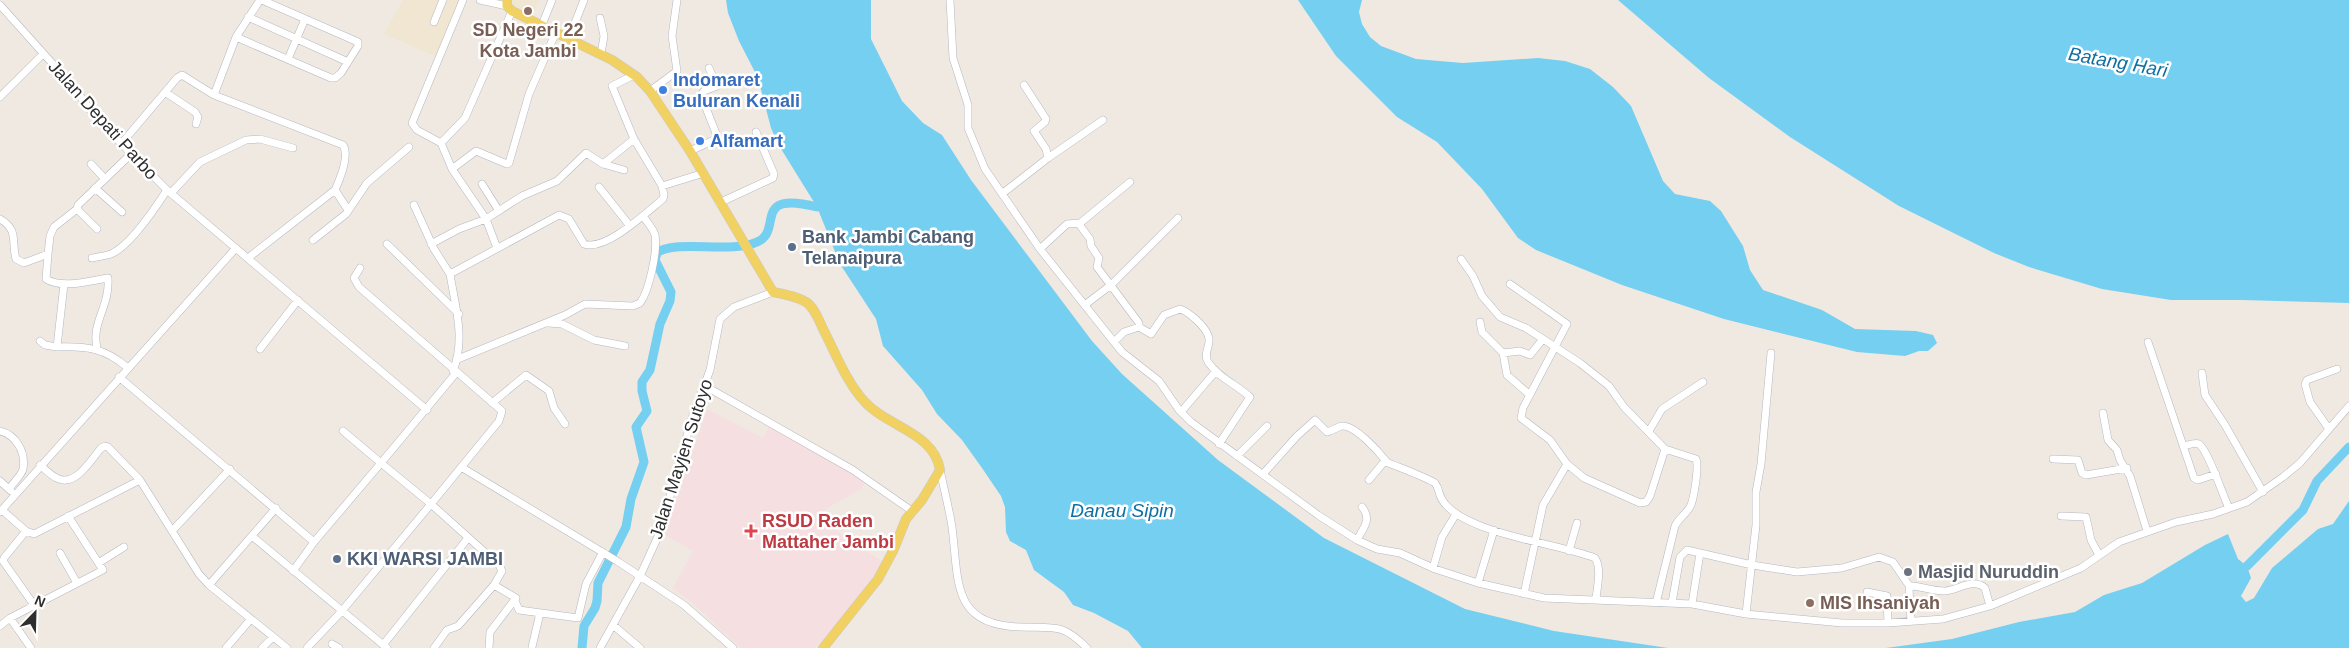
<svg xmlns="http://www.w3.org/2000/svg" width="2349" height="648" font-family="Arial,sans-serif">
  <rect width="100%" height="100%" fill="#efe9e1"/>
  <path fill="#f0e6d1" d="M403,0h58l-24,57 -53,-23z
    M509,0h30l-7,16 -21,-9z"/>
  <path fill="#f5dfe0" d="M707,409l56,29 7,-13 93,55 1,5 -4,5 -35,19 4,17 54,36 -40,55 -28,31h-74l-45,-42 -23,-18 20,-37 -28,-16z"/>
  <path fill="#75cff0" d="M726,0h145v39l31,62 21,22 19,12 29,45 121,161 30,33 96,86 106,78 141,71 89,22 114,17h-526l-14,-17 -34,-18 -21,-8 -9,-13 -30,-22 -8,-20 -16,-9 -4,-9 -1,-25 -4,-11 -19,-28 -20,-28 -25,-26 -15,-24 -39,-44 -7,-27 -36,-55 -23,-57 -39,-63 -7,-16 -13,-50 -19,-37 -11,-28z
    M1298,0h64l-3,12 3,12 8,13 11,9 35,13 47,4 75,-5 27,3 25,8 23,18 18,19 32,75 12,13 35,7 11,10 22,35 7,24 13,20 59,20 33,19 61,2 17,4 4,8 -9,8h-9l-14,5 -48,-4 -133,-33 -102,-34 -86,-35 -18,-12 -36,-49 -45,-47 -40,-25 -61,-61z
    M1618,0h731v303l-108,-3h-70l-69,-11 -73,-22 -35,-14 -95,-47 -109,-69 -81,-59z
    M2349,501v147h-463l66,-9 67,-17 56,-10 29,-17 38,-12 63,-38 23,-11 10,25 9,7 4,12 -10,18 5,6 8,-4 18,-30 46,-39 15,-5z"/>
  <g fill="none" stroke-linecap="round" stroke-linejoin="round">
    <path stroke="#75cff0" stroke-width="9" d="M2247,566l56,-56 14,-29 32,-34
      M582,648l2,-22 11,-18 2,-7 1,-18 28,-56 5,-28 13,-37 -8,-35 11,-16 -5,-20v-9l8,-12 10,-46 10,-23 1,-9 -16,-32 2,-7c15,-14 75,1 100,-11 27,-11 -7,-52 60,-35"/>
    <defs>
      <path id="minor" d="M480,0l27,6
        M950,0l3,58 15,47v23l17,41 55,80 74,93 8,10 37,29 20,29 12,12 127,93 39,25 20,9 23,4 35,16 43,14 66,15 148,6 54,10 96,9h46l55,-4 47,-13 91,-38 38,-26 57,-20 37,-8 34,-12 36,-25 17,-14 49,-57
        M0,5l69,77 31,40 67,68 260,220
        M248,17l100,45
        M600,18l4,18 -3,18
        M434,22l9,-22
        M542,25l10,-25
        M236,37l95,41h4l6,-5 17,-27v-4l-96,-42
        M569,38l15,-38
        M288,59l17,-40
        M634,75l-22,11 22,53 28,47
        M1024,85l22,34 -1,3 -11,9 12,18 2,9
        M650,91l27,-20 -5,-35 5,-36
        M165,92l30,20 3,5 -2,7
        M214,95l22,-58 24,-37
        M0,97l43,-43
        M441,143l-24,-13 -5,-7 51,-123
        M121,144l56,-66 5,-3 32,20 129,50c7,11 -3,34 -8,45l13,20
        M690,151l24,-11 3,-4 -16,-41 3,-4 13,-5 -8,-18
        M91,164l13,14
        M603,164l31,-25
        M452,169l24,-18 31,13 2,-1 20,-69 27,-62
        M482,184l17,27
        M599,187l31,39
        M95,188l27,24
        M171,193l29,-31 46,-22 14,-1 33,9
        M1003,193l45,-35 55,-38
        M719,203l54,-25 1,-4 -18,-42
        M414,205l20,44 16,25
        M0,219c19,11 11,22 16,40l8,4 24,-9 2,-18 4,-9 23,-18
        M97,229l-20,-20 1,-4 53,-51
        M313,240l33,-26 21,-31 42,-36
        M387,244l72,70
        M431,244l28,-15 27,-10 36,-23 35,-15 29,-28 17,11 21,6
        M497,248l-11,-29 -34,-50 -11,-26 24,-25 47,-107
        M1040,249l27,-25 13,-1
        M48,254l-2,25c16,10 43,2 62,-1 2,29 -17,44 -11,70
        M92,258c6,-1 13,-2 19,-4 19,-8 45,-47 56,-64
        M248,258l87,-68
        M1461,259l12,17 9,20 18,21 26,11 54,35 29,23 15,21 41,42 31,10c3,7 -2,41 -6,48 -4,7 -11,11 -15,19l-19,77
        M360,268l-6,10 5,9 143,124 -3,10 -68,83 -50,-41 75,-90
        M64,284l-7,63c30,-1 48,1 71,21
        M1510,284l57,40 -44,84 -2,10 29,22 17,24 17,14 56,25 6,-1 4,-6 15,-47
        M1086,304l25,-19 67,-67
        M1480,322l2,10 21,21 4,22 23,20
        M548,323l14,1 32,16 31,6
        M1139,327l12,7 13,-19 16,-6c9,3 28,19 29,30 1,8 -6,15 -1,23 11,16 29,23 42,35l-31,47
        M40,341l5,4 12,2
        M1114,342l10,-10 15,-5v-4l-42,-56 2,-9 -8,-12 -1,-7 -11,-15 51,-42
        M2148,342l46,136 4,2 18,-6
        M260,349l38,-49
        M1503,353l17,-2 10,4 13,-16
        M458,359l107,-44 20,-11 48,2 7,-3c9,-12 18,-52 15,-68 -2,-7 -8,-13 -12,-19
        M453,371c13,-33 2,-65 -3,-97l109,-59 10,4 15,25c21,8 63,-32 79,-45l1,-4 -2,-9 42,-13
        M2202,373l3,22 20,30 38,67
        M119,377l195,165 67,-79 -38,-32
        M705,386l148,84 59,41
        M492,403l34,-28 23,16 5,17 11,16
        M1181,412l35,-41
        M2103,413l5,27 9,10 3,10 10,16 17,55
        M2329,429l-19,-27 -5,-18 2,-4 30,-11
        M0,431c16,4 26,21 23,38 -1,6 -11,15 -14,20
        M1649,431l13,-22 41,-27
        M2184,446c4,-1 11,-4 15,-2 9,6 24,52 30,64
        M1237,456l30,-30
        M2053,459l25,1 4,13 4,2 41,-7
        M40,465c6,5 12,12 19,14 17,7 33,-20 42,-31l4,-2 3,1 32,33 59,94 10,11 78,63
        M461,467l156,94 67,44 49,43
        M940,470c4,19 9,38 12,57 7,54 -1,99 69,100 34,1 41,-4 66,21
        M1263,474l34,-38 18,-16 12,12c5,-1 10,-5 15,-6 13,-1 37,26 44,35
        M1369,480l15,-18c4,0 45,17 51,21 6,8 2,13 12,23 28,29 109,37 148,52 7,10 2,29 1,41
        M0,481l11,10
        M2,510l24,21 8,3 106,-54
        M0,512l236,-264
        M2061,516l25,1 5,23 8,15
        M26,531l-22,27 -1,3 31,44
        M172,531l58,-62
        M253,537l134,111
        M1357,540c7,-13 15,-21 5,-33
        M1569,551l8,-28
        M60,553l17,30
        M100,562l24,-15
        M1433,568l9,-31 14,-23
        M293,571l21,-29
        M1478,583l16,-53
        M209,585l67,-77
        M1867,592l20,4 1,27
        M1524,594l19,-89 24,-41
        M515,601l4,9 59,8 8,-34 17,-32
        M1672,603l8,-46 7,-7 13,3
        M1692,604l8,-51 52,12 45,7 45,-4 37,-11 14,5 17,25
        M1746,614l10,-89v-33l5,-28 10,-111
        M10,618l21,30
        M1911,621l-2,-32 3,-3c11,1 21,5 32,5 13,0 29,-14 41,-3l5,18
        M613,625l27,23
        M0,626l10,-8 93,-48 -35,-54
        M332,644l7,4
        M383,645l85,-107
        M532,647l8,-34
        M226,648l24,-28
        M262,648l11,-11
        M307,648l34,-36 90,-108 68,61 3,6 -8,14 -36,41 -11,4 -13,18
        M489,648l1,-16 26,-34 -22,-13
        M600,648l40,-72 20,-44 32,-114 18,-48 10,-51 14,-12 39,-15"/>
      <path id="major" d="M507,0v6l5,5 100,49 25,17 13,14 40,60 83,141c11,2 23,4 33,10 9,6 13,19 18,29 12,23 22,50 40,70 23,26 70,31 76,69l-18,30 -16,19 -13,32 -15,28 -55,69"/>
    </defs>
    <use href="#minor" stroke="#b4b7c1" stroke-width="8"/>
    <use href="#major" stroke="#c9c9c9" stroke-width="10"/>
    <use href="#minor" stroke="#fff" stroke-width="7"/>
    <use href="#major" stroke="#f2d163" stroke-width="9"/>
  </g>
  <g fill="#8d6e63" stroke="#fff" stroke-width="2">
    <circle cx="528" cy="11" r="5"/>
    <circle cx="1810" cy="603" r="5"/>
  </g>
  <g fill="#3f7fe0" stroke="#fff" stroke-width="2">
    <circle cx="663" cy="90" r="5"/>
    <circle cx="700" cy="141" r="5"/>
  </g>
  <g fill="#5c6f8a" stroke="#fff" stroke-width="2">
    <circle cx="792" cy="247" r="5"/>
    <circle cx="337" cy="559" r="5"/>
  </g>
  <path fill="#e0444e" stroke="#fff" stroke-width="2" d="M748.5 523.5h5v5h5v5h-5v5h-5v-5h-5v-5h5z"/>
  <circle fill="#6b7280" stroke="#fff" stroke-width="2" cx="1908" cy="572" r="5"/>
  <g text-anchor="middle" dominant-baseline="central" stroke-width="5" stroke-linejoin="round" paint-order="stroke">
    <g font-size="18" font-weight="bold" fill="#785e54" stroke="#fff">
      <text x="528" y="30">SD Negeri 22<tspan x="528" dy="21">Kota Jambi</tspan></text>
      <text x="1820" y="603" text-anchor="start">MIS Ihsaniyah</text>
    </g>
    <g font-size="18" font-weight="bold" fill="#366cbe" stroke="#fff" text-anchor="start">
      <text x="673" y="80">Indomaret<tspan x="673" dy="21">Buluran Kenali</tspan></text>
      <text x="710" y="141">Alfamart</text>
    </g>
    <g font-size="18" fill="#2e2e2e" stroke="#fff">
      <text transform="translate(103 120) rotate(48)">Jalan Depati Parbo</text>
      <text transform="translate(681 459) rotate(-72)">Jalan Mayjen Sutoyo</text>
    </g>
    <g font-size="18" font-weight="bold" fill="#4e5e75" stroke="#fff" text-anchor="start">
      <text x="802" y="237">Bank Jambi Cabang<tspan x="802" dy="21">Telanaipura</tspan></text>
      <text x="347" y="559">KKI WARSI JAMBI</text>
    </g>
    <g font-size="18" font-weight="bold" fill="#be3a42" stroke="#fff" text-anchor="start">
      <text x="762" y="521">RSUD Raden<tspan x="762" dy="21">Mattaher Jambi</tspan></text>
    </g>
    <g font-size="18" font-weight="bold" fill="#5b616d" stroke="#fff" text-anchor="start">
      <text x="1918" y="572">Masjid Nuruddin</text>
    </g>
    <g font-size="19" font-style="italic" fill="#0d6fa3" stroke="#fff">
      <text transform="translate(2118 62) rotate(10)">Batang Hari</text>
      <text x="1122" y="510">Danau Sipin</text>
    </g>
  </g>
  <g transform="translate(35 613) rotate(23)" stroke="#ffffff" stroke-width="4" paint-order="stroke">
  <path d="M0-4L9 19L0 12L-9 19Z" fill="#2e2e2e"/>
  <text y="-8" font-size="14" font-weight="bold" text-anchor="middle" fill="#2e2e2e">N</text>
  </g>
</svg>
